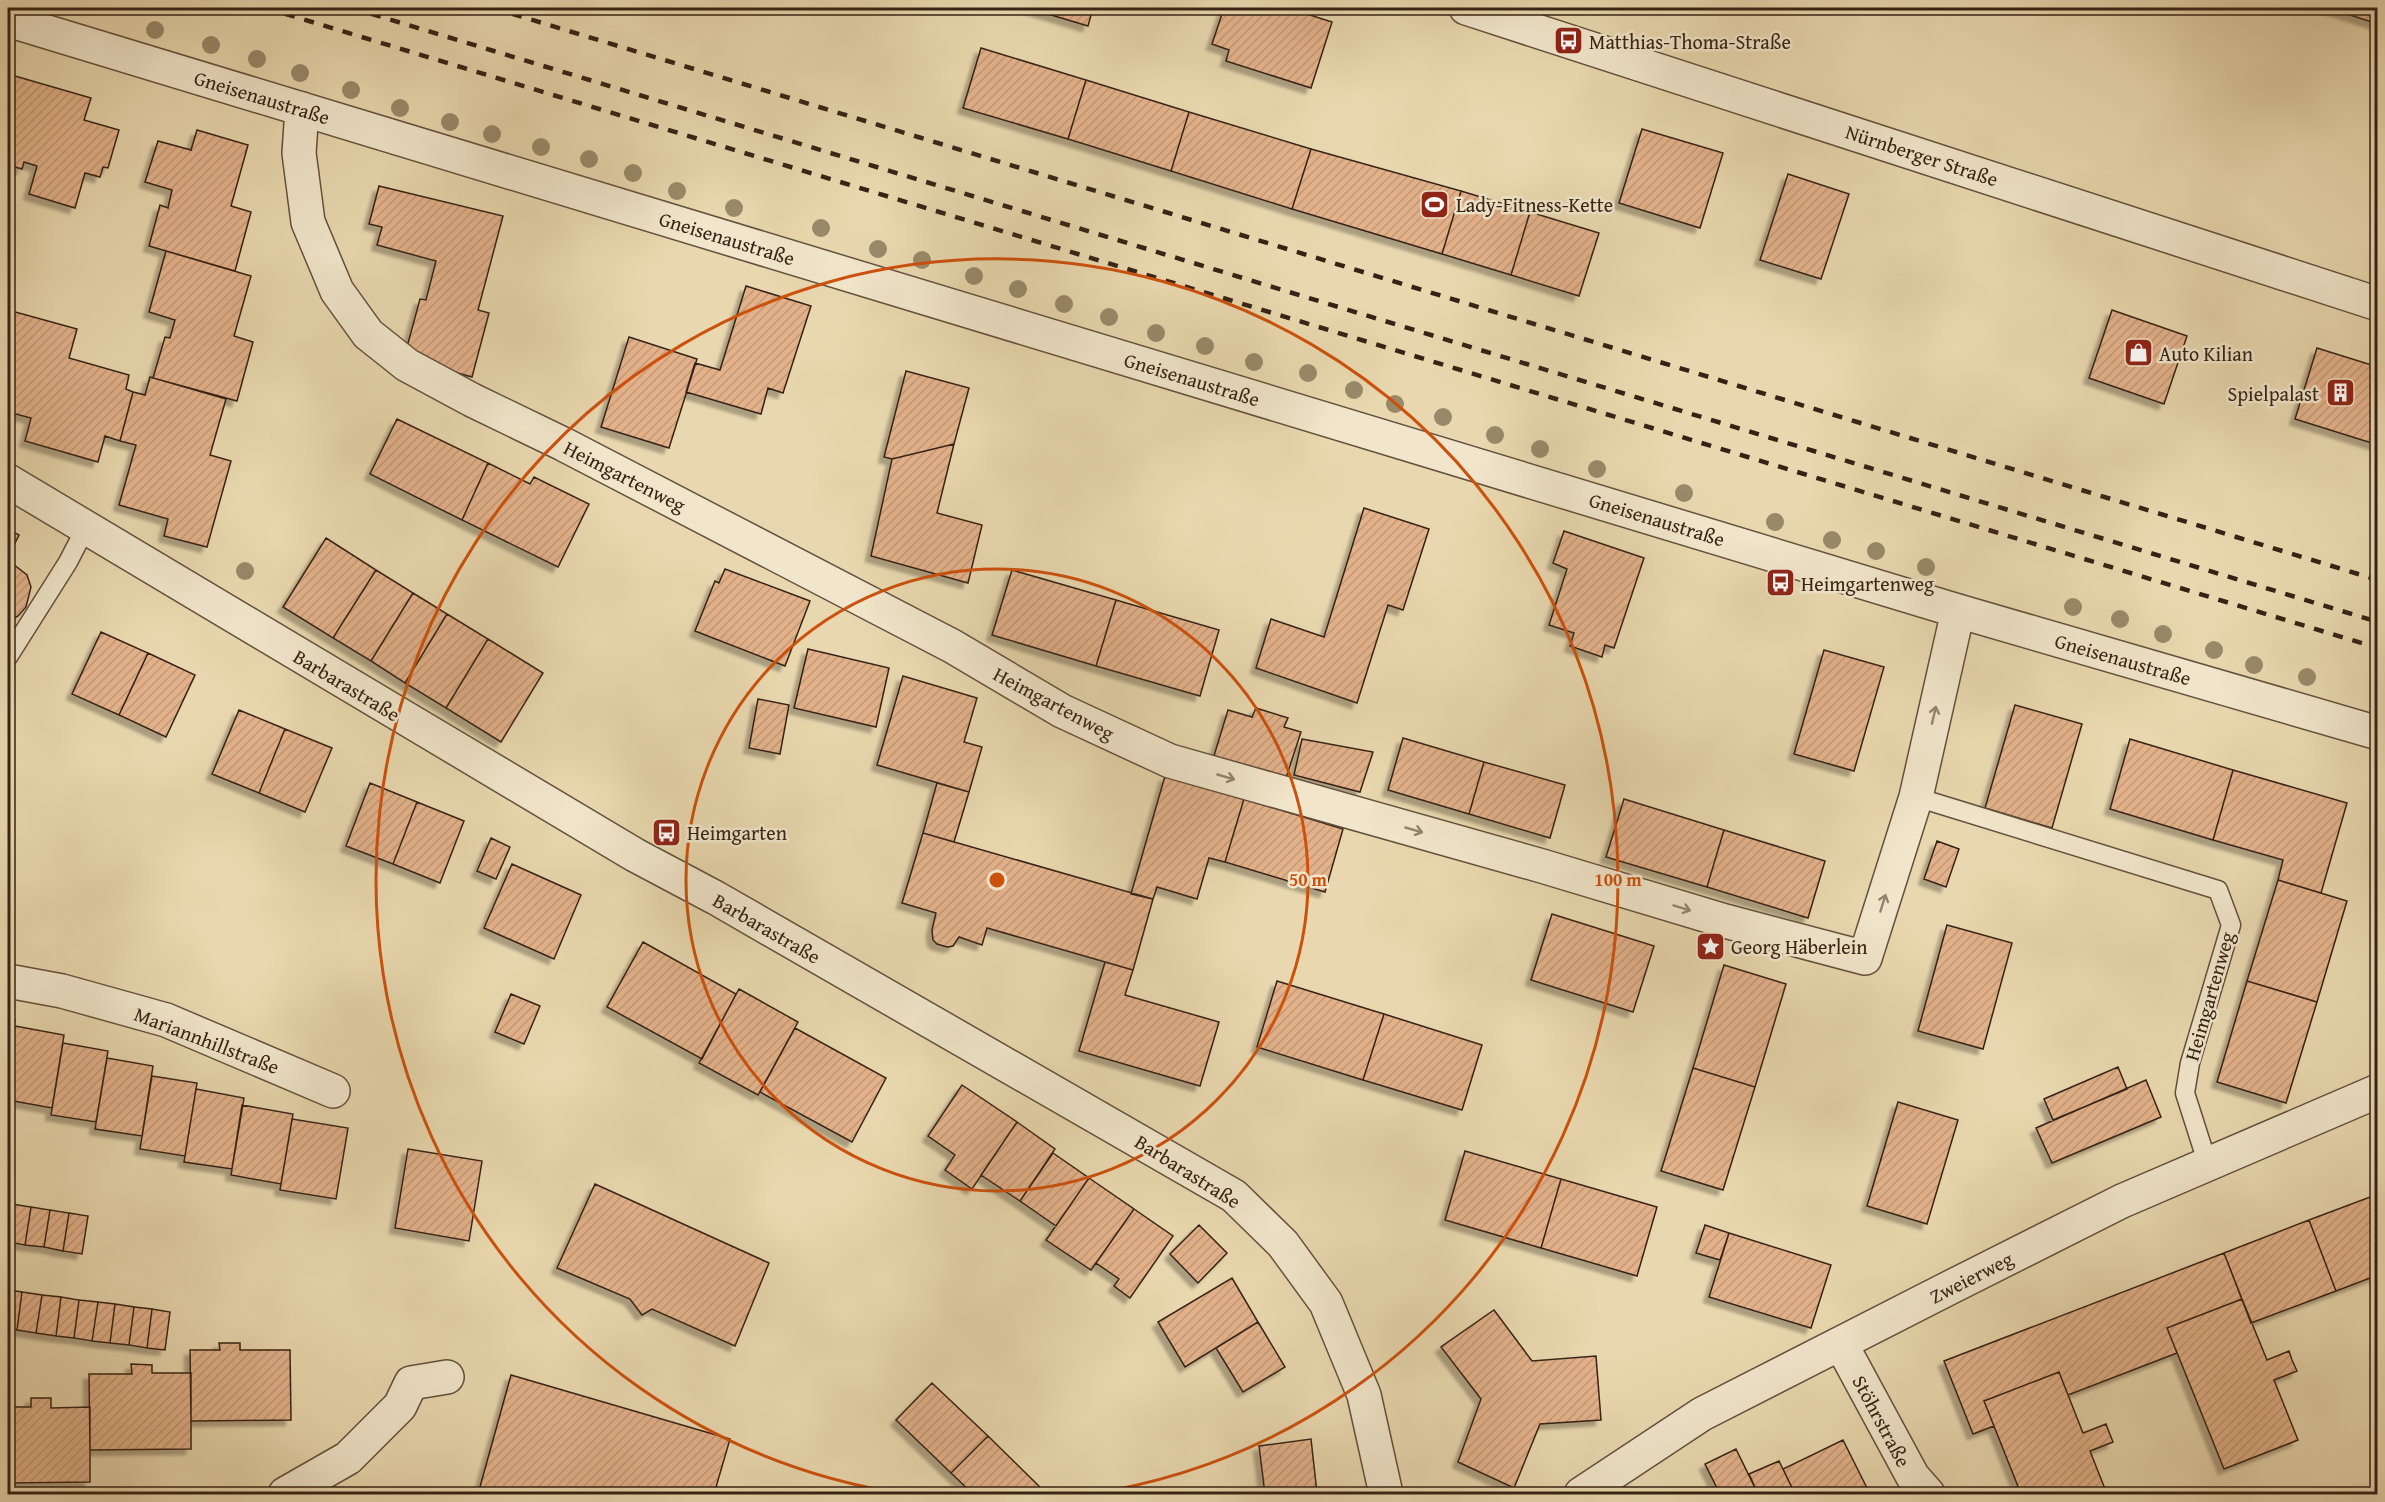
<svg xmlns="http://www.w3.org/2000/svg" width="2385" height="1502" font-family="'Gentium Book Plus',serif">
  <defs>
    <pattern id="building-hatch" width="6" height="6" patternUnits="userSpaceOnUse" patternTransform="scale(1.5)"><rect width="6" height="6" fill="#e3b28b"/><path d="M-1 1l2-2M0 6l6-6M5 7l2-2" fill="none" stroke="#c39977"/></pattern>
    <filter id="shadow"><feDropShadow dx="-5.5" dy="5.5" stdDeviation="1.5" flood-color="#0004"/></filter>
  </defs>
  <rect width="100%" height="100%" fill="#e9d8af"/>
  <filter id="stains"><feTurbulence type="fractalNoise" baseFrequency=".00333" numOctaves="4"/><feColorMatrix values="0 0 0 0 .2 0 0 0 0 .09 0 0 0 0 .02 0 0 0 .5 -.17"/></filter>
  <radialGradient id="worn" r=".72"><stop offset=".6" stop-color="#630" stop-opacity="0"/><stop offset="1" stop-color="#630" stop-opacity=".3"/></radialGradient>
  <path fill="url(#building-hatch)" stroke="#362215" stroke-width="1.5" filter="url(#shadow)" d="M1028,8h65l-5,18z
    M1224,8h64l44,14 -21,66 -85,-27 3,-11 -17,-6z
    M2328,8h50v16z
    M981,48l105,32 -18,59 -105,-31z
    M8,74l83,24 -7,22 35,10 -11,38 -5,-1 -3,10 -15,-4 -10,35 -46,-14 8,-28 -13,-4 -2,7 -14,-4z
    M1086,80l103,32 -18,59 -103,-32z
    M1189,112l122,37 -19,60 -121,-38z
    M1642,129l81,24 -23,75 -81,-25z
    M197,130l51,15 -17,61 20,6 -16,59 -86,-25 11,-41 8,3 4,-18 -27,-8 13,-41 33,9z
    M1311,149l150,42 -19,63 -150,-45z
    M1788,174l61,20 -28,85 -61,-19z
    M379,186l124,30 -25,94 11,3 -17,64 -68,-19 16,-59 6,1 10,-39 -59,-16 5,-18 -13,-3z
    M1461,191l69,21 -19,63 -69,-21z
    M1530,212l69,21 -20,63 -68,-21z
    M166,251l85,25 -17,60 19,6 -16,59 -84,-23 12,-41 5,1 5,-18 -26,-8z
    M746,286l65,20 -28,87 -15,-5 -7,26 -75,-22 9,-29 25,7z
    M8,310l69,19 -8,29 60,17 -3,14 7,3 -13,49 -15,-5 -7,26 -73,-21 6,-23 -23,-6z
    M2112,310l75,26 -23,68 -75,-26z
    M629,337l68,22 -28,89 -68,-21z
    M2317,348l61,19v78l-83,-26z
    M906,371l63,17 -15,56 -62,15 -8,-2z
    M150,377l76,22 -16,56 21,6 -24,86 -43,-11 4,-17 -49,-14 17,-60 -16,-4 13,-49 12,3z
    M397,419l91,44 -26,57 -92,-46z
    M954,444l-17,69 45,12 -14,58 -97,-27 21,-97z
    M488,463l42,21 4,-7 55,27 -31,63 -96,-47z
    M1364,508l65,21 -26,81 -15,-5 -31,98 -101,-35 15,-49 53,18z
    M8,529l11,6 -11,22z
    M1564,531l80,27 -30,90 -9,-3 -3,12 -32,-11 4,-13 -25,-8 18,-56 -14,-6z
    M326,538l50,32 -43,68 -50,-31z
    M8,560l19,15 4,12 -5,20 -8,9 -10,5z
    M725,569l85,32 -25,65 -90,-35 20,-50 4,2z
    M376,570l37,23 -42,68 -38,-23z
    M1012,570l104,30 -20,66 -104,-31z
    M413,593l34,21 -42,69 -34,-22z
    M1116,600l103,30 -19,66 -104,-30z
    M447,614l41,25 -42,69 -41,-25z
    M101,632l47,21 -29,62 -47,-21z
    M488,639l55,34 -42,69 -55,-34z
    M808,649l81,19 -13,59 -82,-19z
    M1824,650l60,17 -30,104 -60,-17z
    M148,653l47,22 -29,62 -47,-22z
    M903,676l74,22 -13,44 18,5 -13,45 -92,-27z
    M758,699l31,6 -9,49 -31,-6z
    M2015,705l67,19 -30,104 -67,-20z
    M1256,708l32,10 -4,9 17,5 -16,49 -72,-22 15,-49 24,7z
    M239,710l46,19 -26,64 -47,-19z
    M285,729l47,19 -27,64 -46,-19z
    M1403,738l81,24 -15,52 -81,-24z
    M1302,739l71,13 -13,40 -66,-17z
    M2130,739l103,31 -20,70 -103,-31z
    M1484,762l81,23 -15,53 -81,-24z
    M2233,770l114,33 -26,90 -43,-13 5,-20 -70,-20z
    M1165,776l79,23 -19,63 -16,-4 -12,41 -40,-12 -4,12 -22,-5z
    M370,783l47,19 -24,62 -47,-18z
    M937,783l32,9 -15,50 -31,-9z
    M1244,799l99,30 -18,63 -100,-30z
    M1624,799l100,31 -17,57 -101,-30z
    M417,802l47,19 -24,62 -47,-19z
    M1724,830l101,31 -17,57 -101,-31z
    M923,833l230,66 -20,71 -146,-42 -5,17 -23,-8 -6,9 -6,1 -10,-3 -4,-4 -1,-10 4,-17 -34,-10z
    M491,838l19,9 -14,32 -19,-8z
    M1937,841l22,8 -13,38 -22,-8z
    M512,864l69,31 -27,64 -70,-31z
    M2278,880l69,21 -30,101 -70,-21z
    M1552,914l102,32 -21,66 -102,-32z
    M1947,925l65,18 -29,106 -65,-18z
    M643,942l93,52 -34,65 -95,-52z
    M1105,962l28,8 -8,25 94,27 -19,64 -121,-35z
    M1724,965l62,19 -31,103 -62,-19z
    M1277,981l107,33 -21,66 -106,-33z
    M2247,981l70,21 -31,101 -69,-21z
    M739,989l59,33 -40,73 -59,-32z
    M511,994l29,12 -16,38 -29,-12z
    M1384,1014l98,31 -20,65 -99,-30z
    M8,1019l7,1 -7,48z
    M15,1026l49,9 -12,73 -44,-8v-32z
    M795,1028l91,50 -34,64 -92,-50z
    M63,1043l45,8 -12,71 -45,-7z
    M107,1058l46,8 -11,70 -47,-7z
    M2118,1067l9,22 -74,31 -9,-21z
    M1693,1068l62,19 -32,103 -62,-19z
    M152,1076l45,7 -12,73 -45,-7z
    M2146,1080l15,37 -109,46 -16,-35z
    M962,1085l55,37 -45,67 -27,-19 10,-15 -27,-19z
    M196,1089l48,9 -12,71 -48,-7z
    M1898,1102l60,18 -31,104 -60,-18z
    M242,1105l51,9 -12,70 -50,-9z
    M292,1119l56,9 -12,71 -56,-9z
    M1017,1122l38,27 -35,52 -39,-26z
    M408,1149l74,12 -13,80 -74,-13z
    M1465,1151l96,28 -20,69 -96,-28z
    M1053,1153l36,25 -33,48 -36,-25z
    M1089,1178l45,31 -43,61 -45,-30z
    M1561,1179l96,28 -20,69 -96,-28z
    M595,1184l174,79 -34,83 -83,-37 -10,6 -12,-16 -73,-31z
    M2378,1194v81l-42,16 -27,-71z
    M8,1203l4,1 -4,30z
    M12,1204l19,3 -6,38 -17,-3z
    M31,1207l19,3 -6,37 -19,-2z
    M1134,1209l39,27 -43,62 -16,-12 5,-7 -23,-16z
    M50,1210l19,3 -6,38 -19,-4z
    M69,1213l19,3 -6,38 -19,-3z
    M2309,1220l27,71 -85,32 -27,-70z
    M1199,1225l28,28 -29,30 -28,-29z
    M1705,1225l24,8 -9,27 -24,-7z
    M1729,1233l102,32 -20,63 -102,-31z
    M2224,1253l18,46 -75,29 10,25 -109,42 -9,-23 -75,29 10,25 -21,8 -29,-73z
    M1232,1278l26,44 -73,45 -27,-45z
    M8,1290l14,2 -5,38 -9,-1z
    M22,1292l20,3 -6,38 -19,-3z
    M42,1295l19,2 -5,39 -20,-3z
    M61,1297l18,3 -5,38 -18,-2z
    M2242,1299l25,61 22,-9 3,9 5,11 -23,9 24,60 -74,29 -57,-141z
    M79,1300l19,2 -6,39 -18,-3z
    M98,1302l17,2 -5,39 -18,-2z
    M115,1304l19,3 -5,38 -19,-2z
    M134,1307l18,2 -5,39 -18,-3z
    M152,1309l18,3 -5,38 -18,-2z
    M1494,1310l38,51 64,-5 5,64 -61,4 -26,64 -56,-26 23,-63 -40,-52z
    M1258,1322l27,45 -42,25 -27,-44z
    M219,1343h21v7h50l1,70 -100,1 -1,-71h30z
    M131,1364l21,1v8h39v76l-101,1 -1,-76h43z
    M2059,1372l24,61 23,-9 3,8 4,10 -23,9 17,43h-86l-37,-93z
    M511,1375l219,64 -16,55h-236z
    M932,1383l56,53 -37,37 -55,-53z
    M31,1398h20v10l39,-1v75l-82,1v-76h23z
    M988,1436l55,54 -4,4h-66l-22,-21z
    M1311,1439l6,54 -52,1 -6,-48z
    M1843,1440l27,54h-75l-12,-25z
    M1736,1449l21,43 -4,2h-33l-15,-30z
    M1779,1461l16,33h-37l-9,-20z"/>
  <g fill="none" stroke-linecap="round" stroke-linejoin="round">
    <defs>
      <path id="service" d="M8,657l60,-95 17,-33
        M1916,797l302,93 13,35 -41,138 -5,30 23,72"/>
      <path id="minor" d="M302,109l-3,44 9,69 29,69 31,43 39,31 65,35 91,44 389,202 110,65 108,50 372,105 183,55 140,37 51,-161 42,-186
        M8,481l627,374 81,43 518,298 49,48 43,59 38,92 22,99
        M8,981l54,10 104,29 167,71
        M1841,1344l72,133 15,17
        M285,1494l63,-36 52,-52 11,-23 36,-6
        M1581,1494l121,-80 249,-127 171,-86 256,-110"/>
      <path id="tertiary" d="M1466,8l912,296
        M8,20l1950,591 420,122"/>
    </defs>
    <use href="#service" stroke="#63503c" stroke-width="21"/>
    <use href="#minor" stroke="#63503c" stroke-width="36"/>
    <use href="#tertiary" stroke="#63503c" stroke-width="36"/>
    <use href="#service" stroke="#f1e6cb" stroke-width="18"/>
    <use href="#minor" stroke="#f1e6cb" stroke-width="33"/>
    <use href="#tertiary" stroke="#f1e6cb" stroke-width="33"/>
    <path stroke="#362215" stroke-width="4.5" stroke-dasharray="10 10" stroke-linecap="butt" d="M266,8l2112,640
      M352,8l2026,614
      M493,8l1885,572"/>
  </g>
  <g fill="#99896a">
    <circle cx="155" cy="30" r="9"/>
    <circle cx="211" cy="45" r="9"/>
    <circle cx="257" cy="59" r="9"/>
    <circle cx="300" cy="73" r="9"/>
    <circle cx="351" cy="90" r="9"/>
    <circle cx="400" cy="108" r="9"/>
    <circle cx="450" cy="122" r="9"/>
    <circle cx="492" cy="134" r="9"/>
    <circle cx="541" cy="147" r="9"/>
    <circle cx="589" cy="159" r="9"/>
    <circle cx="633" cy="173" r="9"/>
    <circle cx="677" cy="191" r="9"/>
    <circle cx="734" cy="208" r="9"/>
    <circle cx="821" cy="228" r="9"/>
    <circle cx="878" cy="249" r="9"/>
    <circle cx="922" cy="260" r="9"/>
    <circle cx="974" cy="276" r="9"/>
    <circle cx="1018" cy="289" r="9"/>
    <circle cx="1064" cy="304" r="9"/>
    <circle cx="1109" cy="317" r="9"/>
    <circle cx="1156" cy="333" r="9"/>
    <circle cx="1205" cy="346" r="9"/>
    <circle cx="1254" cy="362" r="9"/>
    <circle cx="1308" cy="373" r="9"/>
    <circle cx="1354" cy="390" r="9"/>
    <circle cx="1395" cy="404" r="9"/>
    <circle cx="1443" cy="417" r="9"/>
    <circle cx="1495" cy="435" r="9"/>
    <circle cx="1540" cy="449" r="9"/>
    <circle cx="1597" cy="469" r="9"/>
    <circle cx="1684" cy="493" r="9"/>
    <circle cx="1775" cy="522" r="9"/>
    <circle cx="1832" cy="540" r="9"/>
    <circle cx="1876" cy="551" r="9"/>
    <circle cx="1926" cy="567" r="9"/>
    <circle cx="245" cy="571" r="9"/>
    <circle cx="2073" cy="607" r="9"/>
    <circle cx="2120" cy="619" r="9"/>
    <circle cx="2163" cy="634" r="9"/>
    <circle cx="2214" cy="650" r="9"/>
    <circle cx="2254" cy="665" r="9"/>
    <circle cx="2307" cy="677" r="9"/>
  </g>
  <defs><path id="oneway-shaft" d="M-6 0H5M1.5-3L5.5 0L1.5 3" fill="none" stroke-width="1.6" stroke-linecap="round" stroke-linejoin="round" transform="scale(1.5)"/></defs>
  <g stroke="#948470">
    <use href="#oneway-shaft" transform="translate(1934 715) rotate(-77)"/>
    <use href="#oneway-shaft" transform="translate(1226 777) rotate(16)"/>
    <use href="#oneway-shaft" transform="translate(1414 830) rotate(16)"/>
    <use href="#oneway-shaft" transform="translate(1883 903) rotate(-73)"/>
    <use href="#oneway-shaft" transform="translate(1682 908) rotate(17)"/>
  </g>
  <g fill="none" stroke="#cd510d" stroke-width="3">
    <circle cx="997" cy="880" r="311"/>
    <path d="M905 1494A621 621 0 1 1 1089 1494"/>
  </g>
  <defs>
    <symbol id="bus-square" viewBox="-11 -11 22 22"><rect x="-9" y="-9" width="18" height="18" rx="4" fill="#8f2418" stroke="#f1e6cb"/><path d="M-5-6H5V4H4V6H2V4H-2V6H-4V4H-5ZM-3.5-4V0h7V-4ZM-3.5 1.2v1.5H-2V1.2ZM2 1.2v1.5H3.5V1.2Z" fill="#fff"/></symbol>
    <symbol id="stadium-square" viewBox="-11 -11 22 22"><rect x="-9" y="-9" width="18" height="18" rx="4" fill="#8f2418" stroke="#f1e6cb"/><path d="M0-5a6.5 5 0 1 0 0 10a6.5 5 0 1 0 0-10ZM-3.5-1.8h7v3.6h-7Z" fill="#fff"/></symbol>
    <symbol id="shop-square" viewBox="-11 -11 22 22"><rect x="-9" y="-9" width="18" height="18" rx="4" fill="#8f2418" stroke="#f1e6cb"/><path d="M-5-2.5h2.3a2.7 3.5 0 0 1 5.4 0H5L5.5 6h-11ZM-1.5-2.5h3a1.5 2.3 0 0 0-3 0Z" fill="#fff"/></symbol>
    <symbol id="building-square" viewBox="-11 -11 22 22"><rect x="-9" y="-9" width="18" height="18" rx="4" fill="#8f2418" stroke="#f1e6cb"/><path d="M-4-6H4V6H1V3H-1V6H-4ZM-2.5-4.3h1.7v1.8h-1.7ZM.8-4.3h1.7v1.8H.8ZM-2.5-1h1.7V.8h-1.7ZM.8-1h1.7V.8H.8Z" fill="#fff"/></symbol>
    <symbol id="sight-square" viewBox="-11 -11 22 22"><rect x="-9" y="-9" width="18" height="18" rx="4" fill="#8f2418" stroke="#f1e6cb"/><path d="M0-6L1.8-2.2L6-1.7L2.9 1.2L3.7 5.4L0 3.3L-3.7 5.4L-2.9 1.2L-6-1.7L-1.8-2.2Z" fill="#fff"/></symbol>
  </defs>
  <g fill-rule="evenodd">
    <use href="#bus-square" x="1552" y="24" width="33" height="33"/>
    <use href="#stadium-square" x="1418" y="188" width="33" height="33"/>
    <use href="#shop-square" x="2122" y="336" width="33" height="33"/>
    <use href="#building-square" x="2324" y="376" width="33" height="33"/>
    <use href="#bus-square" x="1764" y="566" width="33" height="33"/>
    <use href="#bus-square" x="650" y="816" width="33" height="33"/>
    <use href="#sight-square" x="1694" y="930" width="33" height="33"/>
  </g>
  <g text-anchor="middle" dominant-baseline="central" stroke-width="5" stroke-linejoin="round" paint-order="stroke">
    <g font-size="20" fill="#362215" stroke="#f1e6cb" text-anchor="start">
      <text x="1589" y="41">Matthias-Thoma-Straße</text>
      <text x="1456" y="204">Lady-Fitness-Kette</text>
      <text x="2159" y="353">Auto Kilian</text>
      <text x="2319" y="393" text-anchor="end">Spielpalast</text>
      <text x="1801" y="583">Heimgartenweg</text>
      <text x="687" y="832">Heimgarten</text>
      <text x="1731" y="946">Georg Häberlein</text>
    </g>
    <g font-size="20" fill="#362215" stroke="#f1e6cb">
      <text transform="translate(262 97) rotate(17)">Gneisenaustraße</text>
      <text transform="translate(1922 155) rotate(18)">Nürnberger Straße</text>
      <text transform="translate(727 238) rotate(17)">Gneisenaustraße</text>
      <text transform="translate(1192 379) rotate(17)">Gneisenaustraße</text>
      <text transform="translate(625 476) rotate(27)">Heimgartenweg</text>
      <text transform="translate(1657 519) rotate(17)">Gneisenaustraße</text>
      <text transform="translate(2123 659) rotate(16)">Gneisenaustraße</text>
      <text transform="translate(347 685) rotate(31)">Barbarastraße</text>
      <text transform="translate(1054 703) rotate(28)">Heimgartenweg</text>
      <text transform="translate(767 928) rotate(30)">Barbarastraße</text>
      <text transform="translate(2209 996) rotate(-74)">Heimgartenweg</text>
      <text transform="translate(207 1040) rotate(21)">Mariannhillstraße</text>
      <text transform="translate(1188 1171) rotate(32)">Barbarastraße</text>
      <text transform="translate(1971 1277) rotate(-27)">Zweierweg</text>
      <text transform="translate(1882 1421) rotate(62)">Stöhrstraße</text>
    </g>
  </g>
  <circle cx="997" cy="880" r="9" fill="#cd510d" stroke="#f1e6cb" stroke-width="3"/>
  <g font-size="18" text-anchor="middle" font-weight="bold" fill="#cd510d" stroke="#f1e6cb" stroke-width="5" stroke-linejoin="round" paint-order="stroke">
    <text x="1308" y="886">50 m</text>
    <text x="1618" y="886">100 m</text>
  </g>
  <rect width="2385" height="1502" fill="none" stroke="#e9d8af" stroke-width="30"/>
  <rect x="9" y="9" width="2367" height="1484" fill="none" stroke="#362215" stroke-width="3"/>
  <rect x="15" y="15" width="2355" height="1472" fill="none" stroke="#362215" stroke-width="1.5"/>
  <rect width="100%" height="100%" filter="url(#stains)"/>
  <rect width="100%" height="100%" fill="url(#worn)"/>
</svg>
